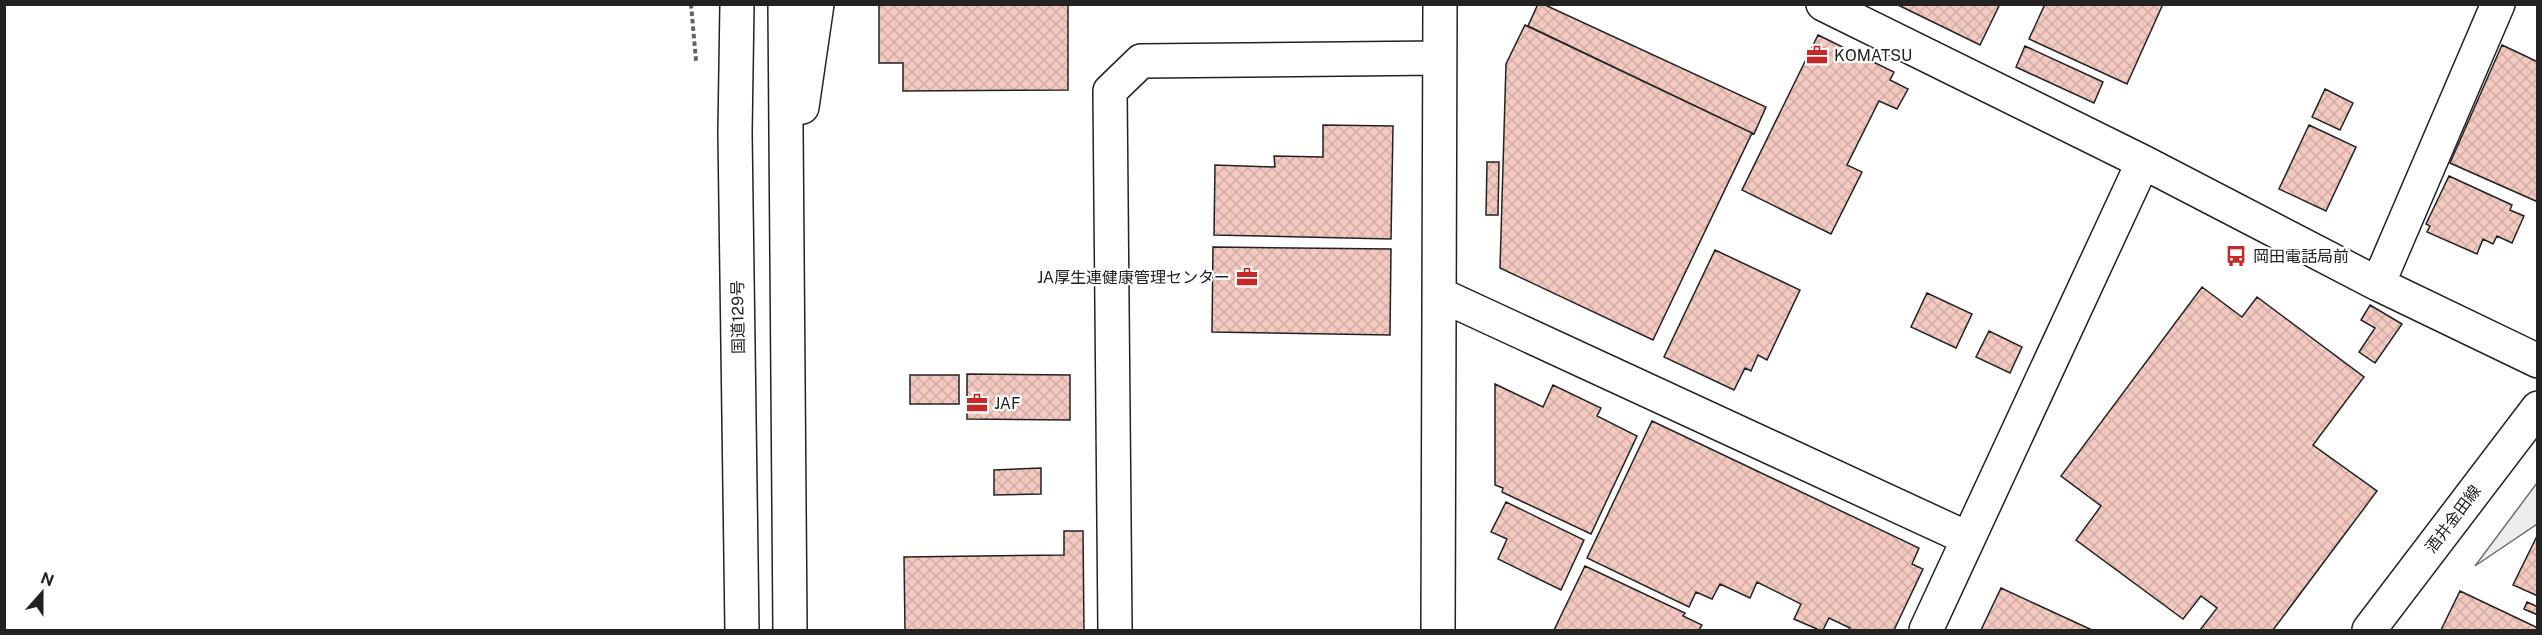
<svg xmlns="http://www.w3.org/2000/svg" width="2542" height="635" font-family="'Public Sans','Noto Sans JP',sans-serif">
  <defs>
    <pattern id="building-cross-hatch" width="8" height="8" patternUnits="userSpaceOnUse" patternTransform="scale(1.5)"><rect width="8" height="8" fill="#f3c9c0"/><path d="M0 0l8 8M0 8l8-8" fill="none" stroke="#d0aca5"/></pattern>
  </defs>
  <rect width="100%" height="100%" fill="#fff"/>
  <path fill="#ededed" stroke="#6f6f6f" stroke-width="1.5" d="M2537,483v41l-62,42z"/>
  <path fill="url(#building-cross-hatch)" stroke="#222" stroke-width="1.5" d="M879,4h189v86l-165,1v-28h-24z
    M1538,4h5l223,103 -12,27 -226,-108z
    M1896,4h104l-20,41z
    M2045,4h118l-36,80 -98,-45z
    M1525,25l227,108 -99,207 -153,-72 6,-204z
    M1818,35l76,37 -4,8 18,9 -11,20 -18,-8 -32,64 15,7 -31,62 -89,-44z
    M2502,45l36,17v140l-88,-39z
    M2025,46l78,36 -9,21 -78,-36z
    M2325,89l28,14 -13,27 -28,-13z
    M1323,125l70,1 -2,113 -177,-4 1,-70 60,2 -1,-11 49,1z
    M2309,125l47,22 -30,64 -47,-22z
    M1487,162h12l-1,53h-12z
    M2449,176l63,29 -2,5 14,6 -12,27 -15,-7 -4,8 -10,-5 -6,15 -50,-22 3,-6 -4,-2z
    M1213,247l178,2 -1,86 -178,-3z
    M1715,250l85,40 -33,70 -9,-5 -7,16 -6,-3 -11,22 -70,-33z
    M2202,287l40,30 15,-20 107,80 -51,68 64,46 -104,139h-73l17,-22 -16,-12 -18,23 -107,-79 25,-34 -40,-30z
    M1927,293l45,21 -16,34 -45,-21z
    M2370,305l32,19 -27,39 -16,-11 16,-24 -14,-8z
    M1989,331l33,16 -12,26 -34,-16z
    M967,374l103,1v45l-103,-1z
    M910,375h49v29h-49z
    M1495,384l48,23 10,-22 48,23 -4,8 40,20 -46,98 -89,-42 1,-4 -8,-3z
    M1652,421l267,127 -7,16 11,5 -29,61h-46l2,-2 -21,-10 -6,12h-4l-25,-11 7,-15 -44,-22 -7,16 -30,-14 -8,15 -16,-7 -7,15 -102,-49z
    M1041,468v26l-47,1v-25z
    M1506,502l78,38 -23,50 -63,-31 9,-20 -16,-7z
    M1064,531h19l1,99h-179l-1,-73 160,-2z
    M2538,534v62l-25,-11z
    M1585,566l100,47 -2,3 19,9 -3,5h-145z
    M2001,588l91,42h-111z
    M2460,591l78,37v2h-97z
    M2527,602l11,5v8l-14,-6z"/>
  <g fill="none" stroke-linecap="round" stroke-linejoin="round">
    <defs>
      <path id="minor" d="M1823,4l320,158 235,122 160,77
        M2378,284l120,-280
        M1441,295l526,243
        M1115,630l-5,-539 31,-30 298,-3
        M1438,630l2,-626
        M1926,630l217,-468"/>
      <path id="major" d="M2369,630l169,-222"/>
      <path id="highway" d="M737,4l-2,129 7,497
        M785,4l5,626
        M802,107l15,-103"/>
    </defs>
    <use href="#minor" stroke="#222" stroke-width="36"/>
    <use href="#major" stroke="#222" stroke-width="36"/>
    <use href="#highway" stroke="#222" stroke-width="36"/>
    <path stroke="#646464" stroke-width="4" stroke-dasharray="4.5 3" stroke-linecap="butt" d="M691,4l5,57"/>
    <use href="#minor" stroke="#fff" stroke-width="33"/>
    <use href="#major" stroke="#fff" stroke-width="33"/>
    <use href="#highway" stroke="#fff" stroke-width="33"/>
  </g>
  <defs>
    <symbol id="office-bare" viewBox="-9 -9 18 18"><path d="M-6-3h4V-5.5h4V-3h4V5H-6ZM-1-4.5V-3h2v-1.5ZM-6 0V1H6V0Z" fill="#c62828" stroke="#fff" stroke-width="2.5" paint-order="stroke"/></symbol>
    <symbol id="bus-bare" viewBox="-9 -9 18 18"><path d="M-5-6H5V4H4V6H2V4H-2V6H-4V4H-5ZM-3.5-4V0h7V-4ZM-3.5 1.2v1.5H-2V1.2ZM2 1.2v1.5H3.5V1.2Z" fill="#c62828" stroke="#fff" stroke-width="2.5" paint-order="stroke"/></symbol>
  </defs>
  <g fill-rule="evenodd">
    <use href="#office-bare" x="1802" y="40" width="30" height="30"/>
    <use href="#bus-bare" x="2221" y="241" width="30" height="30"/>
    <use href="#office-bare" x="1232" y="262" width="30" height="30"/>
    <use href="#office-bare" x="962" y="388" width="30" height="30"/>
  </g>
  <g text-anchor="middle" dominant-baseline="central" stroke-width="4.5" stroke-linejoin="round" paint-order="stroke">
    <g font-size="16" fill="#222" stroke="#fff" text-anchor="start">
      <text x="1834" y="55">KOMATSU</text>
      <text x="2253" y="256">岡田電話局前</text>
      <text x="1230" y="277" text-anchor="end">JA厚生連健康管理センター</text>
      <text x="994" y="403">JAF</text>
    </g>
    <g font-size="16" fill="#222" stroke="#fff">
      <text transform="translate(738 317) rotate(-91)">国道129号</text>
      <text transform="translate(2453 519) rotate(-53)">酒井金田線</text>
    </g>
  </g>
  <rect width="2542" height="635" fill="none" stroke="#222222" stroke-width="12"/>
  <g transform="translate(42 593) rotate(21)" stroke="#ffffff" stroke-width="4.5" paint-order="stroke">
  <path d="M0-4.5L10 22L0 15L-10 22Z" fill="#222222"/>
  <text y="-9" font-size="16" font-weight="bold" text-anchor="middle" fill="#222222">N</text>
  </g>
</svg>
